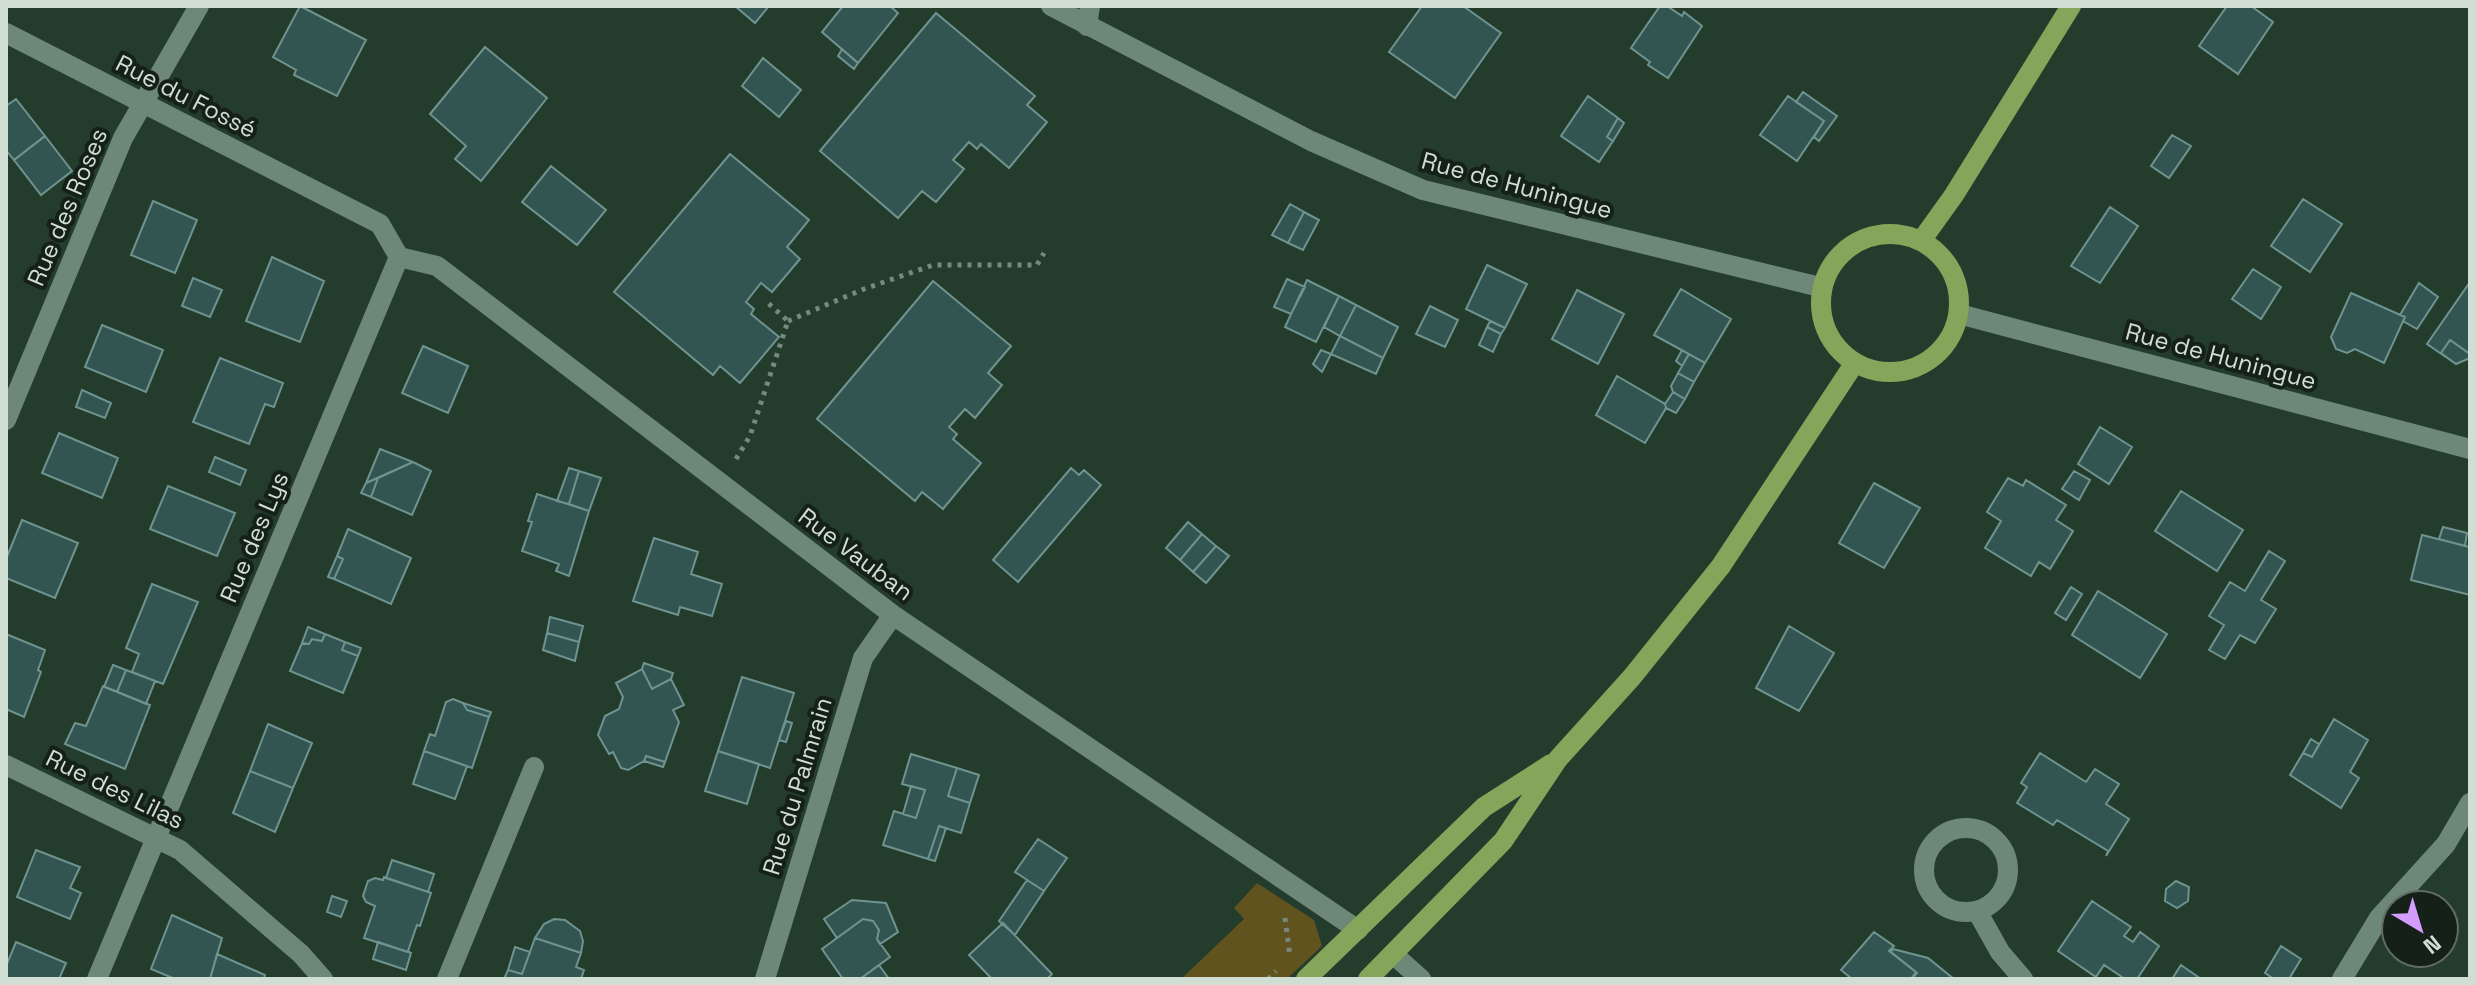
<svg xmlns="http://www.w3.org/2000/svg" width="2476" height="985" font-family="'Space Grotesk',sans-serif">
  <rect width="100%" height="100%" fill="#233c2c"/>
  <path fill="#61531e" d="M1257,883l57,37 8,26 -35,33h-106l63,-60 -10,-11z"/>
  <path fill="#325551" stroke="#6f948f" stroke-width="2" d="M300,6l66,34 -29,56 -43,-21 2,-5 -23,-13z
    M735,6h34l-14,17z
    M843,6h47l8,7 -40,50 -36,-31z
    M1422,6h41l38,27 -46,65 -66,-46z
    M1660,6h7l15,10 2,-4 18,14 -34,52 -20,-13 2,-3 -19,-14z
    M2227,6h24l22,16 -35,52 -39,-28z
    M936,13l99,83 -8,9 20,17 -38,46 -28,-24 -4,5 -8,-7 -16,18 11,9 -28,33 -14,-11 -24,27 -78,-67z
    M485,47l62,51 -66,83 -26,-22 11,-13 -36,-32z
    M842,49l16,14 -4,6 -16,-13z
    M763,58l38,32 -22,27 -37,-31z
    M1803,92l34,24 -18,25 -5,-4 10,-16 -28,-19z
    M1588,96l30,22 -11,19 6,4 -14,21 -38,-26z
    M1788,96l36,25 -27,40 -37,-26z
    M16,99l29,37 -31,24 -8,-10v-44z
    M1618,118l6,5 -11,18 -6,-4z
    M2172,135l19,11 -22,32 -18,-12z
    M45,136l27,35 -31,24 -27,-35z
    M730,154l79,66 -22,27 13,12 -28,33 -11,-9 -15,19 8,7 -3,5 28,23 -39,46 -20,-17 -7,9 -99,-83z
    M551,166l55,44 -29,35 -55,-43z
    M2303,199l39,25 -32,48 -39,-26z
    M153,201l44,19 -22,53 -44,-18z
    M1290,204l14,8 -16,31 -16,-8z
    M2110,207l28,19 -38,57 -29,-17z
    M1304,212l15,8 -16,30 -15,-7z
    M272,257l52,24 -24,61 -54,-21z
    M1487,265l40,19 -22,44 -39,-19z
    M2253,269l28,18 -20,32 -29,-20z
    M193,278l29,12 -12,27 -28,-11z
    M1287,279l18,8 -14,27 -17,-7z
    M1307,280l32,16 -23,46 -31,-15z
    M933,281l78,65 -23,27 14,12 -27,33 -10,-9 -16,18 8,7 -4,5 28,24 -38,46 -21,-17 -7,9 -98,-82z
    M2470,282v72l-20,-14 -9,13 15,11 -29,-20z
    M2419,283l19,14 -21,32 -14,-8 2,-4 -5,-2z
    M1681,289l50,30 -26,44 -51,-28z
    M1577,290l47,24 -26,50 -46,-25z
    M2351,293l54,24 -21,46 -29,-14 -8,4 -11,-4 -5,-12z
    M1339,296l17,9 -16,31 -16,-9z
    M1356,305l42,22 -15,31 -43,-22z
    M1430,306l28,14 -13,27 -29,-13z
    M1490,321l15,7 -4,6 -14,-7z
    M102,325l61,25 -17,42 -61,-25z
    M1487,327l14,7 -8,18 -14,-7z
    M1340,336l43,22 -7,16 -45,-20z
    M2450,340l20,14v4l-14,6 -15,-11z
    M423,346l45,20 -20,47 -46,-20z
    M1321,350l10,4 -9,18 -9,-8z
    M1682,350l7,4 -7,12 -6,-5z
    M1689,354l16,9 -11,19 -16,-9z
    M220,358l63,25 -9,24 -9,-3 -16,40 -56,-22z
    M1678,373l16,9 -9,17 -12,-7 -2,-6z
    M1617,376l48,28 1,4 -21,35 -49,-28z
    M82,390l29,13 -6,15 -29,-11z
    M1673,392l12,7 -9,14 -10,-5 -1,-4z
    M2100,427l32,20 -23,37 -31,-20z
    M59,433l59,25 -16,40 -60,-25z
    M380,449l33,13 -47,21z
    M215,457l31,13 -6,15 -31,-13z
    M413,462l18,9 -19,44 -41,-18 7,-19z
    M569,468l10,3 -10,33 -12,-3z
    M1071,468l8,7 5,-5 17,15 -83,97 -25,-22z
    M579,471l22,7 -12,33 -20,-7z
    M2074,471l16,9 -11,20 -17,-11z
    M378,478l-7,19 -10,-4 5,-10z
    M2008,478l15,8 3,-6 40,25 -10,15 17,11 -23,38 -11,-7 -8,14 -46,-28 16,-27 -14,-9z
    M1874,483l46,25 -36,60 -45,-25z
    M168,486l67,27 -18,43 -67,-27z
    M2181,491l62,39 -26,41 -62,-40z
    M537,494l52,17 -20,65 -13,-5 3,-7 -37,-13 10,-29 -4,-1z
    M22,520l56,23 -23,55 -49,-20v-19z
    M1188,522l14,12 -22,26 -14,-12z
    M2443,527l24,6 -2,13 -26,-7z
    M348,529l63,29 -20,46 -57,-25 9,-20 -6,-3z
    M1202,534l14,12 -23,26 -13,-12z
    M2422,535l48,12v48l-59,-15z
    M654,538l44,14 -7,22 31,10 -10,32 -32,-9 -2,8 -45,-14z
    M1216,546l13,10 -23,27 -13,-11z
    M2269,551l16,10 -24,39 15,9 -21,34 -15,-8 -15,24 -16,-9 15,-25 -15,-9 21,-34 15,9z
    M337,556l6,3 -9,20 -6,-2z
    M152,584l46,18 -35,82 -31,-12 7,-18 -13,-6z
    M2071,587l11,7 -16,26 -11,-7z
    M2098,591l69,43 -27,44 -68,-43z
    M550,617l33,9 -4,16 -32,-9z
    M1789,626l45,27 -35,58 -43,-23z
    M308,627l17,7 -3,7 -10,-2 -3,5 -7,-1z
    M547,633l32,9 -4,19 -32,-11z
    M6,634l39,16 -7,20 3,2 -17,45 -18,-8z
    M325,634l20,8 -3,8 16,6 -15,37 -53,-22 12,-28 7,1 3,-5 10,2z
    M345,642l16,6 -3,8 -16,-6z
    M644,663l29,10 -2,6 -19,10 -10,-20z
    M113,665l13,5 -9,22 -13,-5z
    M642,669l10,20 19,-10 13,26 -11,5 6,12 -14,40 -19,-6 -2,5 -16,9 -7,-2 -8,-16 -4,2 -11,-19 7,-19 14,-7 4,-12 -7,-14z
    M126,670l29,11 -9,23 -29,-12z
    M742,677l52,16 -24,75 -52,-17z
    M103,686l47,19 -25,64 -60,-25 10,-21 11,3z
    M453,699l10,4 4,7 22,7 -17,51 -48,-17 6,-17 5,2 11,-34z
    M463,703l28,9 -2,5 -22,-7z
    M2334,719l34,21 -18,32 9,6 -18,30 -51,-33 13,-22 9,4z
    M786,721l6,2 -6,19 -7,-2z
    M268,724l44,19 -19,45 -43,-17z
    M2311,739l8,5 -7,13 -9,-4z
    M424,751l43,15 -12,33 -42,-15z
    M718,751l41,13 -12,40 -42,-13z
    M2040,753l46,29 9,-13 24,15 -13,20 23,15 -23,37 2,-5 -51,-31 -4,5 -36,-22 10,-16 -6,-4z
    M911,754l46,14 -9,28 22,7 -9,30 -22,-7 -11,33 -45,-14 11,-34 22,7 9,-28 -23,-6z
    M646,756l19,6 -2,5 -19,-6z
    M957,768l22,7 -9,28 -22,-7z
    M250,771l43,17 -18,44 -42,-19z
    M911,786l14,4 -9,28 -13,-4z
    M939,826l7,2 -11,33 -7,-2z
    M1038,839l29,19 -23,33 -29,-19z
    M36,850l44,17 -10,21 11,5 -11,26 -53,-22z
    M392,860l42,14 -6,18 -42,-14z
    M384,877l47,16 -11,33 -3,-1 -9,26 3,2 -47,-15 11,-32 -9,-4 -3,-6 5,-15 7,-3 8,2z
    M1027,880l17,11 -29,44 -16,-14z
    M2176,881l13,6 -1,14 -11,7 -12,-7 1,-12z
    M332,896l15,5 -6,16 -14,-5z
    M852,900l34,3 12,29 -18,12 -3,-5 2,-9 -6,-9 -10,-2 -26,19 -13,-19z
    M2092,901l39,26 -7,9 9,6 7,-10 19,14 -22,33h-12l-21,-14 -8,12 -38,-26z
    M172,915l50,23 -12,41h-35l-24,-10z
    M554,919l11,1 15,11 3,10 -2,12 -46,-15 9,-14z
    M863,919l10,2 6,9 -2,9 13,18 -30,22h-17l-21,-30z
    M1003,923l49,51 -5,5h-55l-23,-24z
    M1874,932l20,14 -5,5 28,22 -5,6h-60l-11,-9z
    M535,938l46,15 -5,14 8,3 -3,9h-77l4,-9 14,4z
    M16,942l50,21 -7,16h-53v-13z
    M378,942l33,11 -5,17 -33,-11z
    M2281,946l20,13 -12,20h-15l-9,-6z
    M515,947l15,5 -8,22 -14,-4z
    M1893,949l35,9 26,21h-43l5,-7 -25,-20z
    M217,954l48,21 -1,4h-54z
    M879,965l10,14h-29z
    M2181,965l20,14h-29z"/>
  <g fill="none" stroke-linecap="round" stroke-linejoin="round">
    <path stroke="#75897c" stroke-width="5" stroke-dasharray="4 6" stroke-linecap="butt" d="M788,321l76,-32 69,-24h104l7,-12
      M736,459l14,-23 38,-115 -20,-18
      M1285,918l5,38
      M1268,979l8,-8"/>
    <path stroke="#6d8876" stroke-width="20" d="M1087,26l3,-20
      M6,33l374,191 19,33 38,9 456,349 465,315
      M6,420l117,-282 76,-132
      M6,765l174,85 121,104 22,25
      M1924 870a42 42 0 1 1 84 0a42 42 0 1 1-84 0Z
      M1977,911l23,41 23,27
      M1393,954l28,25
      M97,979l302,-722
      M447,979l87,-212
      M765,979l98,-321 30,-43
      M2342,979l37,-61 67,-74 24,-41"/>
    <path stroke="#6d8876" stroke-width="20" d="M1051,6l260,135 112,49 397,97
      M1959,314l511,135"/>
    <path stroke="#85a55a" stroke-width="20" d="M1821 303a69 69 0 1 1 138 0a69 69 0 1 1-138 0Z
      M1921,241l33,-46 117,-189
      M1306,979l178,-172 67,-43
      M1368,979l135,-138 55,-82 74,-82 89,-111 133,-202"/>
  </g>
  <g text-anchor="middle" dominant-baseline="central" stroke-width="8" stroke-linejoin="round" paint-order="stroke">
    <g font-size="24" fill="#d0ded4" stroke="#152019">
      <text transform="translate(186 96) rotate(27)">Rue du Fossé</text>
      <text transform="translate(1517 185) rotate(15)">Rue de Huningue</text>
      <text transform="translate(67 207) rotate(-67)">Rue des Roses</text>
      <text transform="translate(2221 356) rotate(15)">Rue de Huningue</text>
      <text transform="translate(254 537) rotate(-67)">Rue des Lys</text>
      <text transform="translate(856 554) rotate(37)">Rue Vauban</text>
      <text transform="translate(797 786) rotate(-73)">Rue du Palmrain</text>
      <text transform="translate(115 789) rotate(26)">Rue des Lilas</text>
    </g>
  </g>
  <rect width="2476" height="985" fill="none" stroke="#d0ded4" stroke-width="16"/>
  <g transform="translate(2420 929) rotate(142)"><circle r="38" fill="#152019" stroke="#606c64" stroke-width="2"/>
  <path d="M0-6L14 30L0 20L-14 30Z" fill="#d49cfc"/>
  <text y="-12" font-size="22" font-weight="bold" text-anchor="middle" fill="#d0ded4">N</text>
  </g>
</svg>
